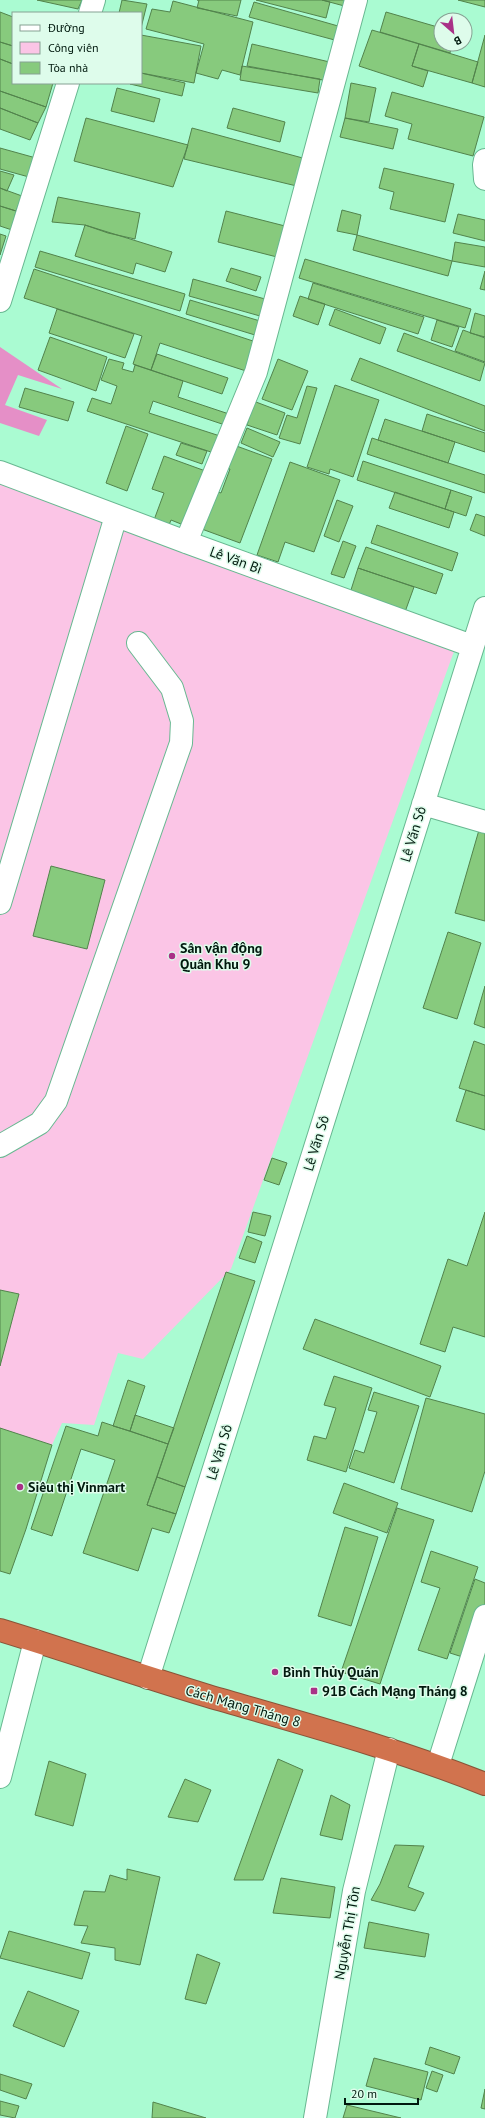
<svg xmlns="http://www.w3.org/2000/svg" width="485" height="2118" font-family="'PT Sans',sans-serif">
  <rect width="100%" height="100%" fill="#aafbd2"/>
  <path fill="#fbc5e6" d="M0,480l457,163 -226,626 -88,90 -25,-6 -24,72 -32,-2 -10,22 -52,-16z"/>
  <path fill="#e58fc7" d="M0,347l62,42 -44,-14 -13,30 42,15 -8,16 -39,-13z"/>
  <path fill="#87ca7d" stroke="#52834c" d="M37,0h45l-4,9z
    M122,0l25,4 -6,24v-15h-22z
    M197,0h44l-4,16 -40,-8 2,-8z
    M256,0h66l8,2 -4,16z
    M322,0h27l-1,7z
    M458,0h27v7z
    M173,1l80,21 -13,53 -18,-5 -4,9 -22,-6 8,-29 -58,-15 6,-20 18,3z
    M254,2l84,24 4,16 -93,-25z
    M0,12l13,5v29l-13,-4z
    M386,12l55,16v16h11l-2,9 -70,-21z
    M372,30l47,14 -7,22 16,5 -5,16 -64,-21z
    M141,35l60,11 -7,37 -53,-10z
    M485,35v52l-13,-4z
    M0,42l13,4v18l-13,-5z
    M252,44l82,19 -6,18 -81,-15z
    M419,44l59,18 -6,21 -60,-17z
    M0,59l13,5v19h40l-7,24 -46,-16z
    M242,66l78,13 -2,14 -78,-13z
    M141,73l44,10 -3,13 -52,-12 11,-1z
    M351,83l25,5 -7,34 -24,-4z
    M117,88l43,11 -6,23 -43,-11z
    M0,91l46,16 -8,16 -38,-15z
    M392,92l92,25 -11,39 -65,-17 4,-15 -27,-8z
    M0,108l38,15 -8,17 -30,-11z
    M233,108l52,14 -5,20 -53,-14z
    M86,118l102,27 -15,42 -99,-26z
    M345,118l53,11 -5,20 -53,-12z
    M192,128l118,32 -5,28 -121,-29z
    M0,148l36,10 -7,19 -29,-8z
    M384,168l70,16 -9,38 -55,-13 4,-17 -15,-4z
    M0,171l14,4 -7,16 -7,-3z
    M0,188l22,8 -6,15 -16,-5z
    M58,197l82,16 -5,26 -27,-6 -23,-8 -33,-3z
    M0,206l16,5 -4,19 -12,-4z
    M342,210l19,5 -4,20 -20,-4z
    M226,211l59,15 -8,31 -59,-15z
    M458,214l27,6v21l-32,-8z
    M85,225l87,27 -7,20 -29,-9 -3,11 -58,-18z
    M0,234l6,2 -6,19z
    M357,235l95,26 -4,15 -95,-26z
    M455,242l30,5v20l-33,-6z
    M40,251l145,43 -5,17 -145,-44z
    M305,259l166,50 -6,19 -166,-50z
    M231,268l30,9 -5,14 -30,-10z
    M34,269l222,73 -10,29 -86,-28 -9,27 -18,-6 9,-28 -118,-38z
    M485,271v19l-5,-1z
    M193,279l72,20 -5,17 -71,-20z
    M313,283l111,34 -6,17 -110,-35z
    M300,296l25,8 -7,21 -25,-9z
    M190,300l70,21 -5,14 -69,-21z
    M57,309l77,25 -9,24 -76,-25z
    M335,309l51,19 -6,16 -51,-19z
    M475,313l10,3v21l-15,-4z
    M437,320l22,7 -7,20 -21,-7z
    M463,330l22,8v24l-30,-11z
    M404,333l81,30 -5,18 -83,-30z
    M50,337l57,20 -11,34 -58,-21z
    M157,354l71,24 -6,16 -71,-24z
    M360,358l125,48v25l-134,-51z
    M109,359l15,4 -2,6 11,3 2,-7 48,16 -5,16 54,18 -4,11 -75,-25 -4,12 71,23 -6,17 -127,-42 5,-13 19,6 6,-18 -16,-6z
    M278,359l30,12 -16,39 -30,-11z
    M335,385l44,15 -26,77 -23,-8 -1,5 -22,-7z
    M307,386l10,2 -17,56 -21,-6 8,-23 10,3z
    M25,388l49,14 -6,19 -49,-14z
    M248,399l37,14 -8,22 -30,-10 2,-7 -7,-3z
    M427,414l58,19v19l-63,-21z
    M385,419l70,23 -7,21 -70,-23z
    M126,426l22,8 -21,57 -21,-8z
    M247,428l33,14 -7,15 -32,-14z
    M372,438l113,37v18l-118,-39z
    M181,443l26,8 -5,13 -26,-9z
    M231,444l41,15 -32,84 -41,-15 14,-38 8,3 9,-24 -7,-2z
    M164,456l47,17 -20,55 -20,-8 -2,5 -15,-5 10,-27 -12,-4z
    M363,461l88,29 -6,19 -88,-29z
    M290,462l50,18 -26,72 -29,-10 -7,20 -21,-7z
    M451,490l21,7 -6,19 -21,-7z
    M395,492l59,20 -5,16 -60,-20z
    M337,500l16,6 -14,36 -15,-6z
    M476,514l9,3v19l-15,-6z
    M377,525l81,28 -6,18 -81,-28z
    M343,541l13,5 -12,32 -13,-4z
    M366,547l77,27 -7,20 -78,-26z
    M358,568l56,19 -9,25 -55,-19z
    M479,830l6,2v89l-30,-8z
    M51,866l54,14 -18,69 -54,-13z
    M448,932l33,11 -24,76 -34,-11z
    M485,986v42l-11,-4z
    M474,1041l11,4v51l-26,-8z
    M466,1090l19,6v34l-29,-9z
    M272,1158l15,5 -8,22 -15,-5z
    M253,1212l18,4 -6,20 -17,-4z
    M485,1212v125l-32,-10 -8,25 -25,-8 28,-85 19,7z
    M247,1236l15,6 -7,21 -16,-5z
    M226,1272l29,9 -70,206 -28,-10z
    M0,1290l19,4 -19,72z
    M315,1319l126,47 -11,31 -127,-48z
    M334,1376l38,12 -26,84 -39,-12 7,-24 12,3 10,-31 -12,-3z
    M128,1380l17,6 -15,45 -17,-5z
    M374,1392l45,14 -25,77 -45,-15 6,-18 9,3 13,-41 -9,-2z
    M426,1398l59,16v57l-13,41 -71,-23z
    M135,1415l39,13 -6,16 -38,-13z
    M102,1422l66,22 -21,61 29,9 -7,19 -17,-5 -14,43 -55,-18 32,-93 -34,-11 -29,87 -21,-7 35,-103 32,10z
    M0,1428l52,17 -26,84 -16,45 -10,-3z
    M157,1477l28,10 -9,27 -29,-9z
    M344,1483l54,20 -11,30 -54,-20z
    M397,1508l37,12 -54,164 -39,-12z
    M345,1527l33,10 -27,89 -33,-10z
    M431,1551l47,16 -31,92 -29,-9 22,-62 -19,-6z
    M475,1579l10,4v30l-16,46 -19,-6z
    M278,1759l25,11 -40,110h-29z
    M49,1761l37,13 -13,52 -38,-11z
    M185,1779l26,11 -13,32 -30,-5z
    M331,1795l19,10 -8,35 -22,-5z
    M395,1845l29,1 -16,41 16,6 -9,18 -44,-11 9,-16z
    M127,1869l33,8 -20,88 -25,-5v-12l-34,-5 7,-17 -14,-1 10,-34 21,1 5,-17 17,5z
    M281,1878l54,9 -5,31 -57,-5z
    M369,1922l60,12 -4,23 -61,-9z
    M9,1931l81,22 -8,26 -82,-21z
    M197,1954l23,9 -14,41 -21,-5z
    M28,1991l51,20 -15,36 -51,-21z
    M430,2047l30,10 -6,17 -29,-10z
    M374,2058l54,14 -7,28 -55,-14z
    M432,2071l11,4 -6,17 -11,-4z
    M0,2074l32,10 -6,15 -26,-9z
    M485,2089v20l-4,-1z
    M0,2101l19,5 -4,12 -15,-3z
    M153,2102l53,16h-54z
    M347,2105l54,13h-58z"/>
  <g fill="none" stroke-linecap="round" stroke-linejoin="round">
    <defs>
      <path id="minor" d="M90,13l4,-13
        M485,160l-1,5 1,14
        M0,301l68,-218
        M0,472l186,70 286,104
        M186,542l70,-170 100,-372
        M423,804l62,18
        M0,903l116,-387
        M0,1146l40,-23 16,-22 125,-358 1,-22 -10,-33 -34,-45
        M148,1678l337,-1070
        M438,1765l47,-149
        M0,1777l35,-136
        M315,2118l39,-227 35,-142"/>
      <path id="highway" d="M0,1630c69,21 138,45 208,66 93,27 187,52 277,88"/>
    </defs>
    <use href="#minor" stroke="#68b891" stroke-width="24"/>
    <use href="#highway" stroke="#885438" stroke-width="24"/>
    <use href="#minor" stroke="#fff" stroke-width="22"/>
    <use href="#highway" stroke="#d1734e" stroke-width="22"/>
  </g>
  <g fill="#a93187" stroke="#defceb" stroke-width="1.5">
    <circle cx="172" cy="956" r="4"/>
    <circle cx="20" cy="1487" r="4"/>
    <circle cx="275" cy="1672" r="4"/>
    <rect x="310" y="1687" width="8" height="8" rx="2"/>
  </g>
  <g text-anchor="middle" dominant-baseline="central" stroke-width="3" stroke-linejoin="round" paint-order="stroke">
    <g font-size="14" fill="#01190e" stroke="#defceb">
      <text transform="translate(236 560) rotate(20)">Lê Văn Bì</text>
      <text transform="translate(413 834) rotate(-73)">Lê Văn Sô</text>
      <text transform="translate(316 1143) rotate(-73)">Lê Văn Sô</text>
      <text transform="translate(219 1452) rotate(-73)">Lê Văn Sô</text>
      <text transform="translate(243 1706) rotate(16)">Cách Mạng Tháng 8</text>
      <text transform="translate(347 1933) rotate(-80)">Nguyễn Thị Tồn</text>
    </g>
    <g font-size="14" font-weight="bold" fill="#01190e" stroke="#defceb" text-anchor="start">
      <text x="180" y="948">Sân vận động<tspan x="180" dy="16">Quân Khu 9</tspan></text>
      <text x="28" y="1487">Siêu thị Vinmart</text>
      <text x="283" y="1672">Bình Thủy Quán</text>
      <text x="322" y="1691">91B Cách Mạng Tháng 8</text>
    </g>
  </g>
  <rect x="12" y="12" width="130" height="72" fill="#defceb" stroke="#86a193"/>
  <rect x="20" y="25" width="20" height="6" fill="#ffffff" stroke="#86a193"/>
  <text x="48" y="32" font-size="12" fill="#01190e">Đường</text>
  <rect x="20" y="42" width="20" height="12" fill="#fbc5e6" stroke="#86a193"/>
  <text x="48" y="52" font-size="12" fill="#01190e">Công viên</text>
  <rect x="20" y="62" width="20" height="12" fill="#87ca7d" stroke="#86a193"/>
  <text x="48" y="72" font-size="12" fill="#01190e">Tòa nhà</text>
  <g transform="translate(453 32) rotate(152)"><circle r="19" fill="#defceb" stroke="#86a193"/>
  <path d="M0-3L7 15L0 10L-7 15Z" fill="#a93187"/>
  <text y="-6" font-size="11" font-weight="bold" text-anchor="middle" fill="#01190e">B</text>
  </g>
  <path d="M345 2098v6h73v-6" fill="none" stroke="#01190e" stroke-width="2"/>
  <text x="351" y="2098" font-size="12" fill="#01190e" stroke="#defceb" stroke-width="3" paint-order="stroke">20 m</text>
</svg>
